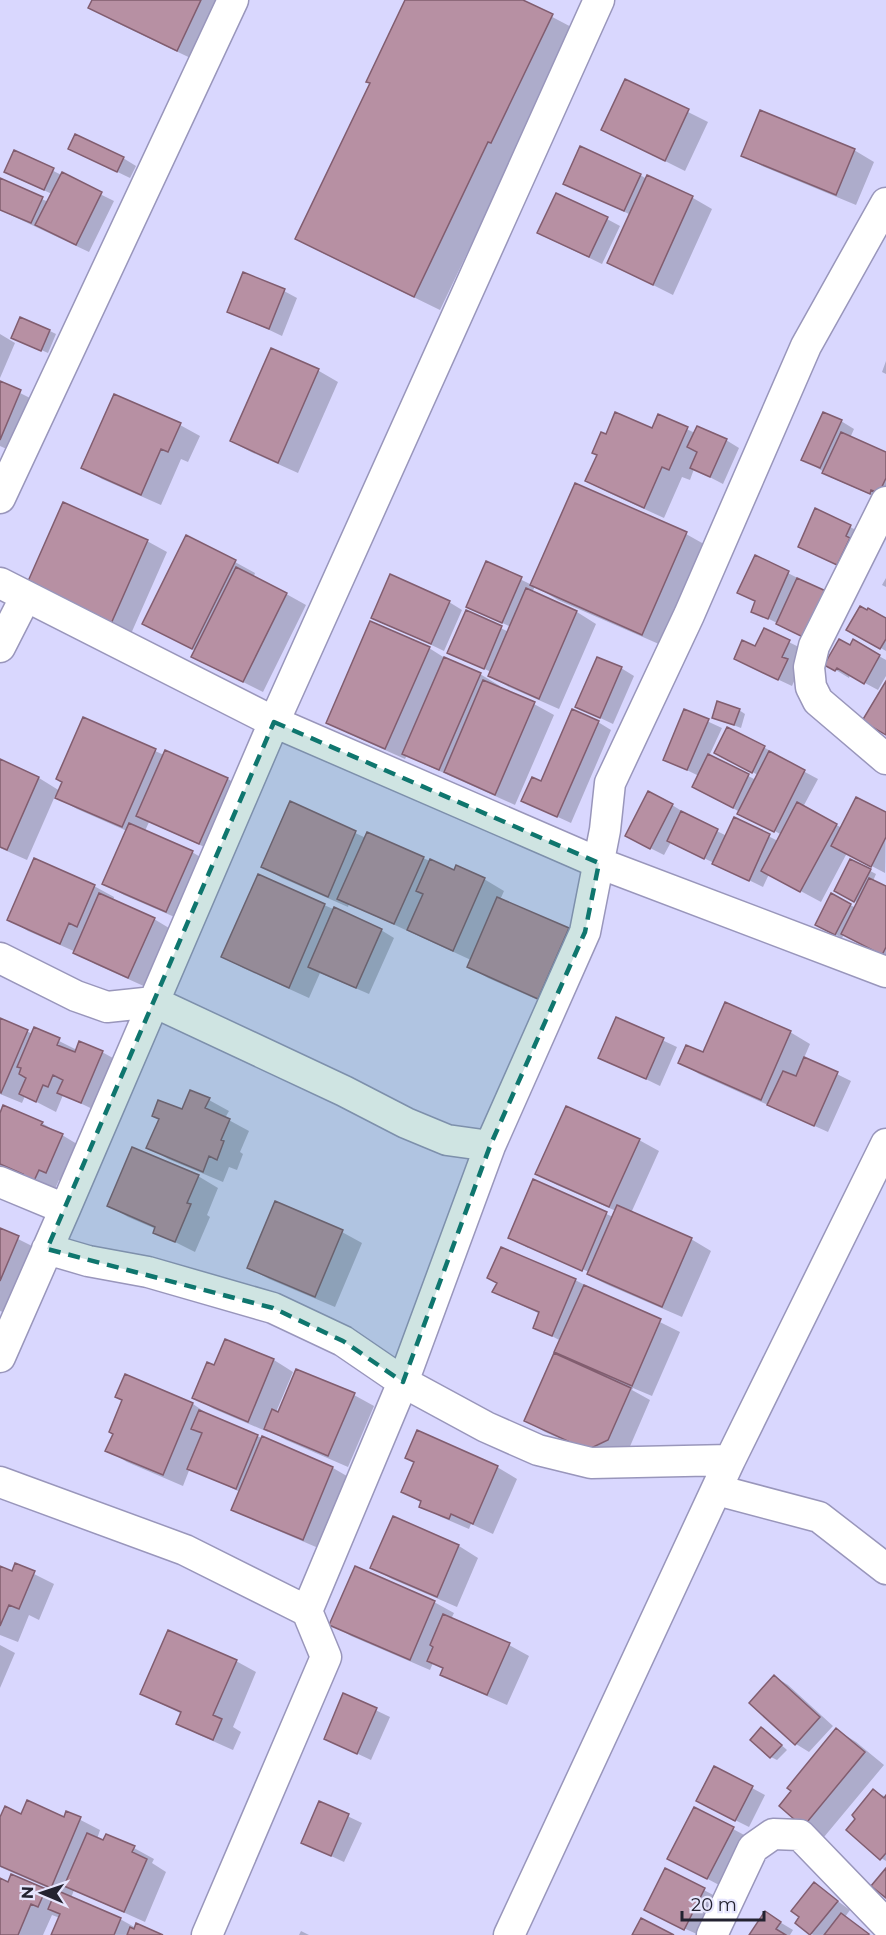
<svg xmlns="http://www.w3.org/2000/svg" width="886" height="1935" font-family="Montserrat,sans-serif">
  <rect width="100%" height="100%" fill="#d9d7fe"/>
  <path fill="#0003" d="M93,0h140l-30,64 -88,-42 -25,-15z
    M407,0h113l57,30 -63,125 -74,155 -117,-57 -26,-14 75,-156z
    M626,81l82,41 -23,49 -82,-41z
    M70,149l53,9 13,8 -6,12z
    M854,150l20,12 -18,43 -94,-39 -20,-11z
    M15,152l99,49 -25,51 -89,-42v-27l49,19 3,-8 -33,-15z
    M640,175l7,4 1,-2 45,21 19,11 -39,86 -64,-32 22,-48 -66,-32z
    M607,219l13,7 -18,38 -50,-24z
    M284,291l13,7 -15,38 -53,-25z
    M50,331l6,3 -8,19 -29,-13z
    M0,334l15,9 -15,35z
    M272,350l47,21 19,11 -40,91 -47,-21 -20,-11z
    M886,361v13l-4,-2z
    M0,383l46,23 -22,51 -24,-11z
    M114,396l66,29 20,11 -12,26 -7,-3 -20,46 -59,-26 -19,-12z
    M659,416l36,17 31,7 13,8 -16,36 -29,-15 -4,11 -8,-3 -18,41 -57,-26 -20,-11 20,-45 45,-6z
    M841,421l13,8 -4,9 36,16v43l-3,3 -46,-20 -34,-21z
    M816,510l48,24 -13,37 -38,-17z
    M686,534l25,14 -43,100 -110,-48 -23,-14 -3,7 45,19 19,12 -37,85 -50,-22 -19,-11 1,-4 -42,-20 17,-40 43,20 2,-5 -43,-20 19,-44 45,22z
    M187,537l48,25 20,11 -1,3 52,29 -43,87 -50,-25 -17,-16 -52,-27z
    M147,541l20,11 -37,84 -84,-37z
    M755,557l47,23 19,65 -68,-34 4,-9 -18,-10z
    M886,578v9l-4,-2z
    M449,602l13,8 -18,41 -71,-34z
    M886,620v31l-38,-22z
    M764,630l39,19 -3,19 -8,18 -43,-20z
    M854,642l32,18v16l-8,14 -28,-15 -1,3 -23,-14 25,-17z
    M429,648l19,12 32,14 20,12 -1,2 35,16 20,11 -39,90 -91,-41 -17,-9 -2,4 -58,-26 -19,-11z
    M621,668l13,8 -21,48 -36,-17z
    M739,710l6,4 -4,14 -21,-8z
    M685,711l37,17 -13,28 47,24 2,-5 -29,-15 -1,-31 37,19 13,7 -1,2 41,22 -15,28 39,21 44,-14 -1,59 -38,-20 -26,49 -52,-28 -6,13 -92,-45 -7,13 -24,-12 32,-38 13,8 -1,2 43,21 7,-17 44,22 4,-6 -75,-41 -8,-18 -35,-17z
    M84,719l80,36 2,-3 62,27 19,12 -27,63 -71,-32 -4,9 47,21 20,12 -26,58 -62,-27 -20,-11 23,-53 -50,-22 -22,-13 -28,64 -27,-12v-87l39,17 21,13z
    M598,722l13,8 -40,93 -48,-22 19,-18z
    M290,803l76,35 57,20 32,14 29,7 20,12 -4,9 68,30 20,11 -30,68 -70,-31 -20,-12 3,-6 -122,-56 -1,3 -66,-29 -19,-11z
    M851,861l25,13 -3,7 13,7v69l-42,-23 -2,4 -25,-14 14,-29 25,13 2,-5 -22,-13z
    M258,876l123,54 13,8 -25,56 -49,-21 -11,25 -66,-30 -20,-11z
    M94,886l20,11 -1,4 41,18 20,12 -26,57 -53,-24 -19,-12 -48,-21 -19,-12z
    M617,1019l60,28 -17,39 -60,-29z
    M0,1020l33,14 2,-5 42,21 25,2 20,11 -21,50 -38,-18 -7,17 -31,-16 -3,7 -22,-9z
    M790,1032l20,12 -6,14 47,23 -23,51 -129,-58 -19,-12 24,-8z
    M209,1100l20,11 -4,7 24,13 -9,21 3,2 -6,16 -8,-3 -6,15 -55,-23 -20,-12 12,-28z
    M0,1117l42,6 40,24 -15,36 -8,-3 -6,13 -29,-17 -24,-10z
    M639,1140l20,11 -28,62 60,26 20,12 -29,66 -74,-32 -20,-10 1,-3 -61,-27v3l-18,-11 24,-56 79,36 3,-6 -59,-26 -20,-11z
    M198,1176l20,12 -11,27 3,2 -15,35 -40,-20 1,-3 -28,-12 -19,-11z
    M0,1230l38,19 -28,66 -10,-4z
    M342,1232l20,11 -27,64 -66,-28 -20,-11z
    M575,1280l105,52 -28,64 -19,-8 -1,2 18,10 -22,51 -20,9 -63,-28 -19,-11 46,-60 -16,-10 5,-10 -26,-14 5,-13 -46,-22z
    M226,1341l48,19 19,12 -17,40 3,2 75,-19 20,11 -26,61 -62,-27 -17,-10 -1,2 -54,-23 -20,-12 21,-30z
    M126,1376l67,28 19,13 121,51 19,11 -29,71 -70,-30 -20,-11 7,-17 -50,-24 -7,18 -56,-24 -20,-12 7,-16 9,-34z
    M497,1467l20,12 -24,55 -22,-10 -2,5 -28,-12 -20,-11 1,-3 -19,-11z
    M394,1518l65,28 19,12 -21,49 -65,-28 -20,-12z
    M16,1565l38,19 -15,36 -10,-5 -11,27 -18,-7v-67l13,5z
    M434,1602l20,11 -3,6 58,26 20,11 -22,49 -45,-20 -20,-11 2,-5 -11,-6 -3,7 -79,-34 -20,-12z
    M0,1645l15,8 -15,35z
    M236,1661l20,11 -23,55 8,5 -8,18 -36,-16 -19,-11 4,-9 -40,-20z
    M775,1677l13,8 45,41 -24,26 -13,-8z
    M344,1695l46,22 -19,43 -45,-21z
    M837,1730l19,12 28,23 -60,72 -20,-12z
    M768,1733l19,17 -10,10 -6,-3z
    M752,1788l13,7 -16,32 -38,-19z
    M874,1791l12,6v64l-5,-3z
    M320,1803l42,20 -18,39 -41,-19z
    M67,1813l33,17 -3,9 6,3 3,-6 28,12 20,11 -2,4 14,9 -21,50 -71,-32 -3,8 49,21 16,9 23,7h-107l8,-17 -8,-3 -9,20h-43v-55l9,4 3,-8 43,20 2,-4 -57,-25v-46l22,-5 43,3z
    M733,1829l13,7 -25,50 -38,-20z
    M666,1870l51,27 -18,38 -40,-18z
    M814,1884l36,26 -5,7 26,18h-58l-16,-12z
    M778,1921l15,9 -3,5h-39z
    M301,1931l8,4h-10z"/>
  <path fill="#b790a3" stroke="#815d6f" stroke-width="1.5" d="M92,0h109l-24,51 -89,-43z
    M405,0h118l30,14 -62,129 -3,-1 -74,155 -119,-58 75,-156 -4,-1z
    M625,79l64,30 -24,52 -64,-31z
    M760,110l95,39 -19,46 -95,-39z
    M75,134l49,23 -7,15 -49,-23z
    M580,146l61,28 -17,37 -61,-27z
    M14,150l40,18 -10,22 -40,-18z
    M62,172l40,20 -26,53 -41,-20z
    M647,175l46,21 -40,89 -46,-22z
    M0,178l43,19 -12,26 -31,-13z
    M556,193l52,24 -19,40 -52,-24z
    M243,272l42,17 -16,40 -42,-17z
    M20,317l30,13 -9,21 -30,-13z
    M271,348l48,21 -41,94 -48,-22z
    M0,381l21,9 -21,50z
    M114,394l67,29 -13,29 -7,-3 -20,46 -60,-27z
    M615,412l37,16 6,-14 30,13 -19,43 -7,-3 -18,41 -59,-27 12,-26 -5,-2 9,-21 5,2z
    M823,412l19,8 -22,48 -19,-8z
    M697,426l30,13 -17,38 -20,-9 7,-16 -10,-5z
    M841,432l45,20v26l-7,15 -8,-3 -1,4 -48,-21z
    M575,483l112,49 -45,103 -112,-50z
    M63,502l85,38 -38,86 -85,-38z
    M815,508l36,17 -5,11 4,2 -13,27 -39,-18z
    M186,535l50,25 -44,89 -50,-25z
    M755,555l34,16 -21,48 -17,-7 4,-11 -18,-8z
    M486,561l36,16 -20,46 -36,-16z
    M236,567l51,26 -44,89 -52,-25z
    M390,574l60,27 -19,43 -60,-26z
    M797,578l31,14 -21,47 -31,-15z
    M526,588l51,23 -38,88 -51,-23z
    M860,606l7,4 1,-2 18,10v21l-6,10 -34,-19z
    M466,610l36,16 -18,43 -37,-16z
    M370,621l60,26 -45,102 -59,-26z
    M764,628l26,12 -8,17 6,2 -10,21 -44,-21 8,-19 13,6z
    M839,639l11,6 3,-6 27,16 -16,29 -27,-16 -2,3 -11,-6z
    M444,657l37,16 -42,97 -37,-16z
    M597,657l25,10 -22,51 -25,-11z
    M483,680l52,22 -40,93 -51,-23z
    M886,681v54l-24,-14z
    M717,701l23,8 -6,16 -22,-7z
    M572,709l27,12 -42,96 -36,-16 11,-24 9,4z
    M684,709l25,10 -22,51 -24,-10z
    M83,717l73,32 -34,78 -67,-29 7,-16 -6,-3z
    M727,727l38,19 -13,27 -38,-20z
    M165,750l63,28 -29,66 -63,-28z
    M769,751l36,19 -31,62 -37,-18z
    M708,754l41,20 -16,34 -41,-21z
    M0,759l39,18 -32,73 -7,-3z
    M648,791l25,13 -23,45 -25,-13z
    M856,797l30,15v25l-15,30 -40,-21z
    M290,801l66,30 -28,66 -67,-30z
    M797,802l40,22 -37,68 -39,-21z
    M681,811l37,18 -14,30 -37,-18z
    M734,817l36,17 -21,47 -37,-17z
    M129,823l64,28 -27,61 -64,-28z
    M367,832l57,25 -30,67 -57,-25z
    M34,858l61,27 -18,42 -8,-4 -9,21 -53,-24z
    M430,859l24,11 2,-5 29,13 -32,73 -46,-21 16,-36 -7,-3z
    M850,859l21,10 -17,33 -20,-11z
    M258,874l67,30 -36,84 -68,-31z
    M869,878l17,8v61l-4,8 -41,-21z
    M99,893l56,25 -27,60 -55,-25z
    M831,893l20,11 -16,31 -20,-10z
    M497,897l72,31 -31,71 -71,-32z
    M334,907l48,22 -26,59 -48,-21z
    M725,1002l66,29 -30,69 -83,-37 8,-18 17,7z
    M616,1017l48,21 -18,41 -48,-21z
    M0,1018l28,12 -27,63 -1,-1z
    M34,1027l26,11 -3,7 18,7 4,-11 24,10 -22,52 -24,-10 6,-13 -10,-5 -5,12 -5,-2 -7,17 -17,-8 7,-16 -7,-4 2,-6 -4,-1z
    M804,1057l34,15 -24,54 -47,-21 16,-34 13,5z
    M190,1090l20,8 -5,10 25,11 -9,21 3,1 -7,19 -8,-4 -6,16 -57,-24 13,-29 -7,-3 6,-16 24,9z
    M3,1105l40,17 -2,3 22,9 -17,39 -7,-3 -6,13 -12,-5 2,-4 -23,-10v-51z
    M566,1106l74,33 -31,68 -74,-33z
    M132,1147l67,28 -12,28 4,1 -16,38 -22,-9 2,-6 -48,-21z
    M533,1179l74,33 -25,59 -74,-33z
    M275,1201l68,29 -28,67 -68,-29z
    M617,1205l75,33 -30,69 -75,-33z
    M0,1228l19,8 -19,45z
    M501,1247l75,32 -24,57 -19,-8 6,-16 -47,-20 5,-9 -10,-5z
    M584,1285l77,34 -29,67 -78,-34z
    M225,1339l49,20 -26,63 -56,-24 15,-36 7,3z
    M554,1353l77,35 -23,52 -21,10 -63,-29z
    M296,1369l59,24 -27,63 -64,-27 8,-20 6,3z
    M125,1374l68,29 -30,72 -58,-24 8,-17 -4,-2 13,-32 -7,-3z
    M199,1410l59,25 -22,54 -49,-20 15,-36 -11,-4z
    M417,1430l81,36 -25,58 -22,-10 -2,5 -30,-12 2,-6 -20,-9 13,-30 -9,-4z
    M262,1436l71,31 -30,73 -72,-30z
    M393,1516l66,29 -22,52 -67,-29z
    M15,1563l20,8 -16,38 -10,-4 -9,21v-60l12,5z
    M355,1566l80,35 -25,59 -81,-35z
    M443,1614l67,29 -23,52 -47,-20 3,-7 -16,-7 6,-14 -3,-2z
    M168,1630l69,30 -24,55 9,4 -9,21 -37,-16 5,-12 -41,-18z
    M774,1675l46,42 -25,28 -46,-42z
    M343,1693l34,15 -20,46 -33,-15z
    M761,1727l21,18 -12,13 -20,-18z
    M836,1728l29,24 -62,75 -24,-21 12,-15 -4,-3z
    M714,1766l39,20 -18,35 -39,-20z
    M873,1789l11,9 2,-3v58l-6,7 -34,-30 9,-11 -3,-4z
    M27,1800l37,17 2,-6 15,6 -30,71 -51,-22v-49l5,-11 16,8z
    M319,1801l30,13 -18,42 -30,-13z
    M694,1807l40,20 -27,52 -40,-20z
    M87,1833l16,7 3,-6 29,12 -3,6 15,7 -23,53 -60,-26z
    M665,1868l40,20 -21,42 -40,-20z
    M886,1868v30l-15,-12z
    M11,1874l35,15 -8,18 -7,-3 -13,31h-18v-57l8,4z
    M814,1882l24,19 -28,34 -15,-12 4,-6 -8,-6z
    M56,1890l65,28 -7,17h-63l9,-21 -12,-5z
    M765,1911l16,11 -5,7 10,6h-37z
    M841,1913l28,21 -1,1h-44z
    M641,1918l33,17h-42z
    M136,1923l27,12h-36l3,-8 4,2z"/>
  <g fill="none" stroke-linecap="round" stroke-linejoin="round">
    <defs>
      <path id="minor" d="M0,498l233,-498
        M886,502l-72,144 -5,21 2,20 7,14 68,58
        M0,583l274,139 325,141 287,109
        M0,647l26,-51
        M0,958l76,38 31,11 47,-5 190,89 62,32 41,17 43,6
        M0,1182l65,27
        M47,1249l41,12 60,11 125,36 70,33 60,41 83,45 52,23 53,13 139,-3
        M0,1357l65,-148 209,-487 325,-722
        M0,1482l185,68 122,61
        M717,1490l102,27 67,52
        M207,1935l119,-278 -19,-46 96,-229 87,-236 95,-214 20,-102 5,-47 79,-168 117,-269 80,-143
        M509,1935l221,-475 156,-316
        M712,1935l41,-87 20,-14 27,1 86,89"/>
    </defs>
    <use href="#minor" stroke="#9996bb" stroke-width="33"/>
    <use href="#minor" stroke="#fff" stroke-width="30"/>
  </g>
  <path fill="#0f766e" fill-opacity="0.2" stroke="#0f766e" stroke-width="4.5" stroke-dasharray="12 8" stroke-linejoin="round" d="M274,722l325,141 -14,69 -95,214 -87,236 -60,-41 -70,-33 -226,-59z"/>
  <g transform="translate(42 1893) rotate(272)" stroke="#e7e6fe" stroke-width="4.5" paint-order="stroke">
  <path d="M0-4.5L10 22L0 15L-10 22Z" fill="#232230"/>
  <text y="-9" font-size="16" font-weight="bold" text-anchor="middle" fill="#232230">N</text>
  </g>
  <path d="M682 1911v9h82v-9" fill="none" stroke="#232230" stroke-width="3"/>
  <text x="691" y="1911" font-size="18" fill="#232230" stroke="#e7e6fe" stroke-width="4.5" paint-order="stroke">20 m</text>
</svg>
